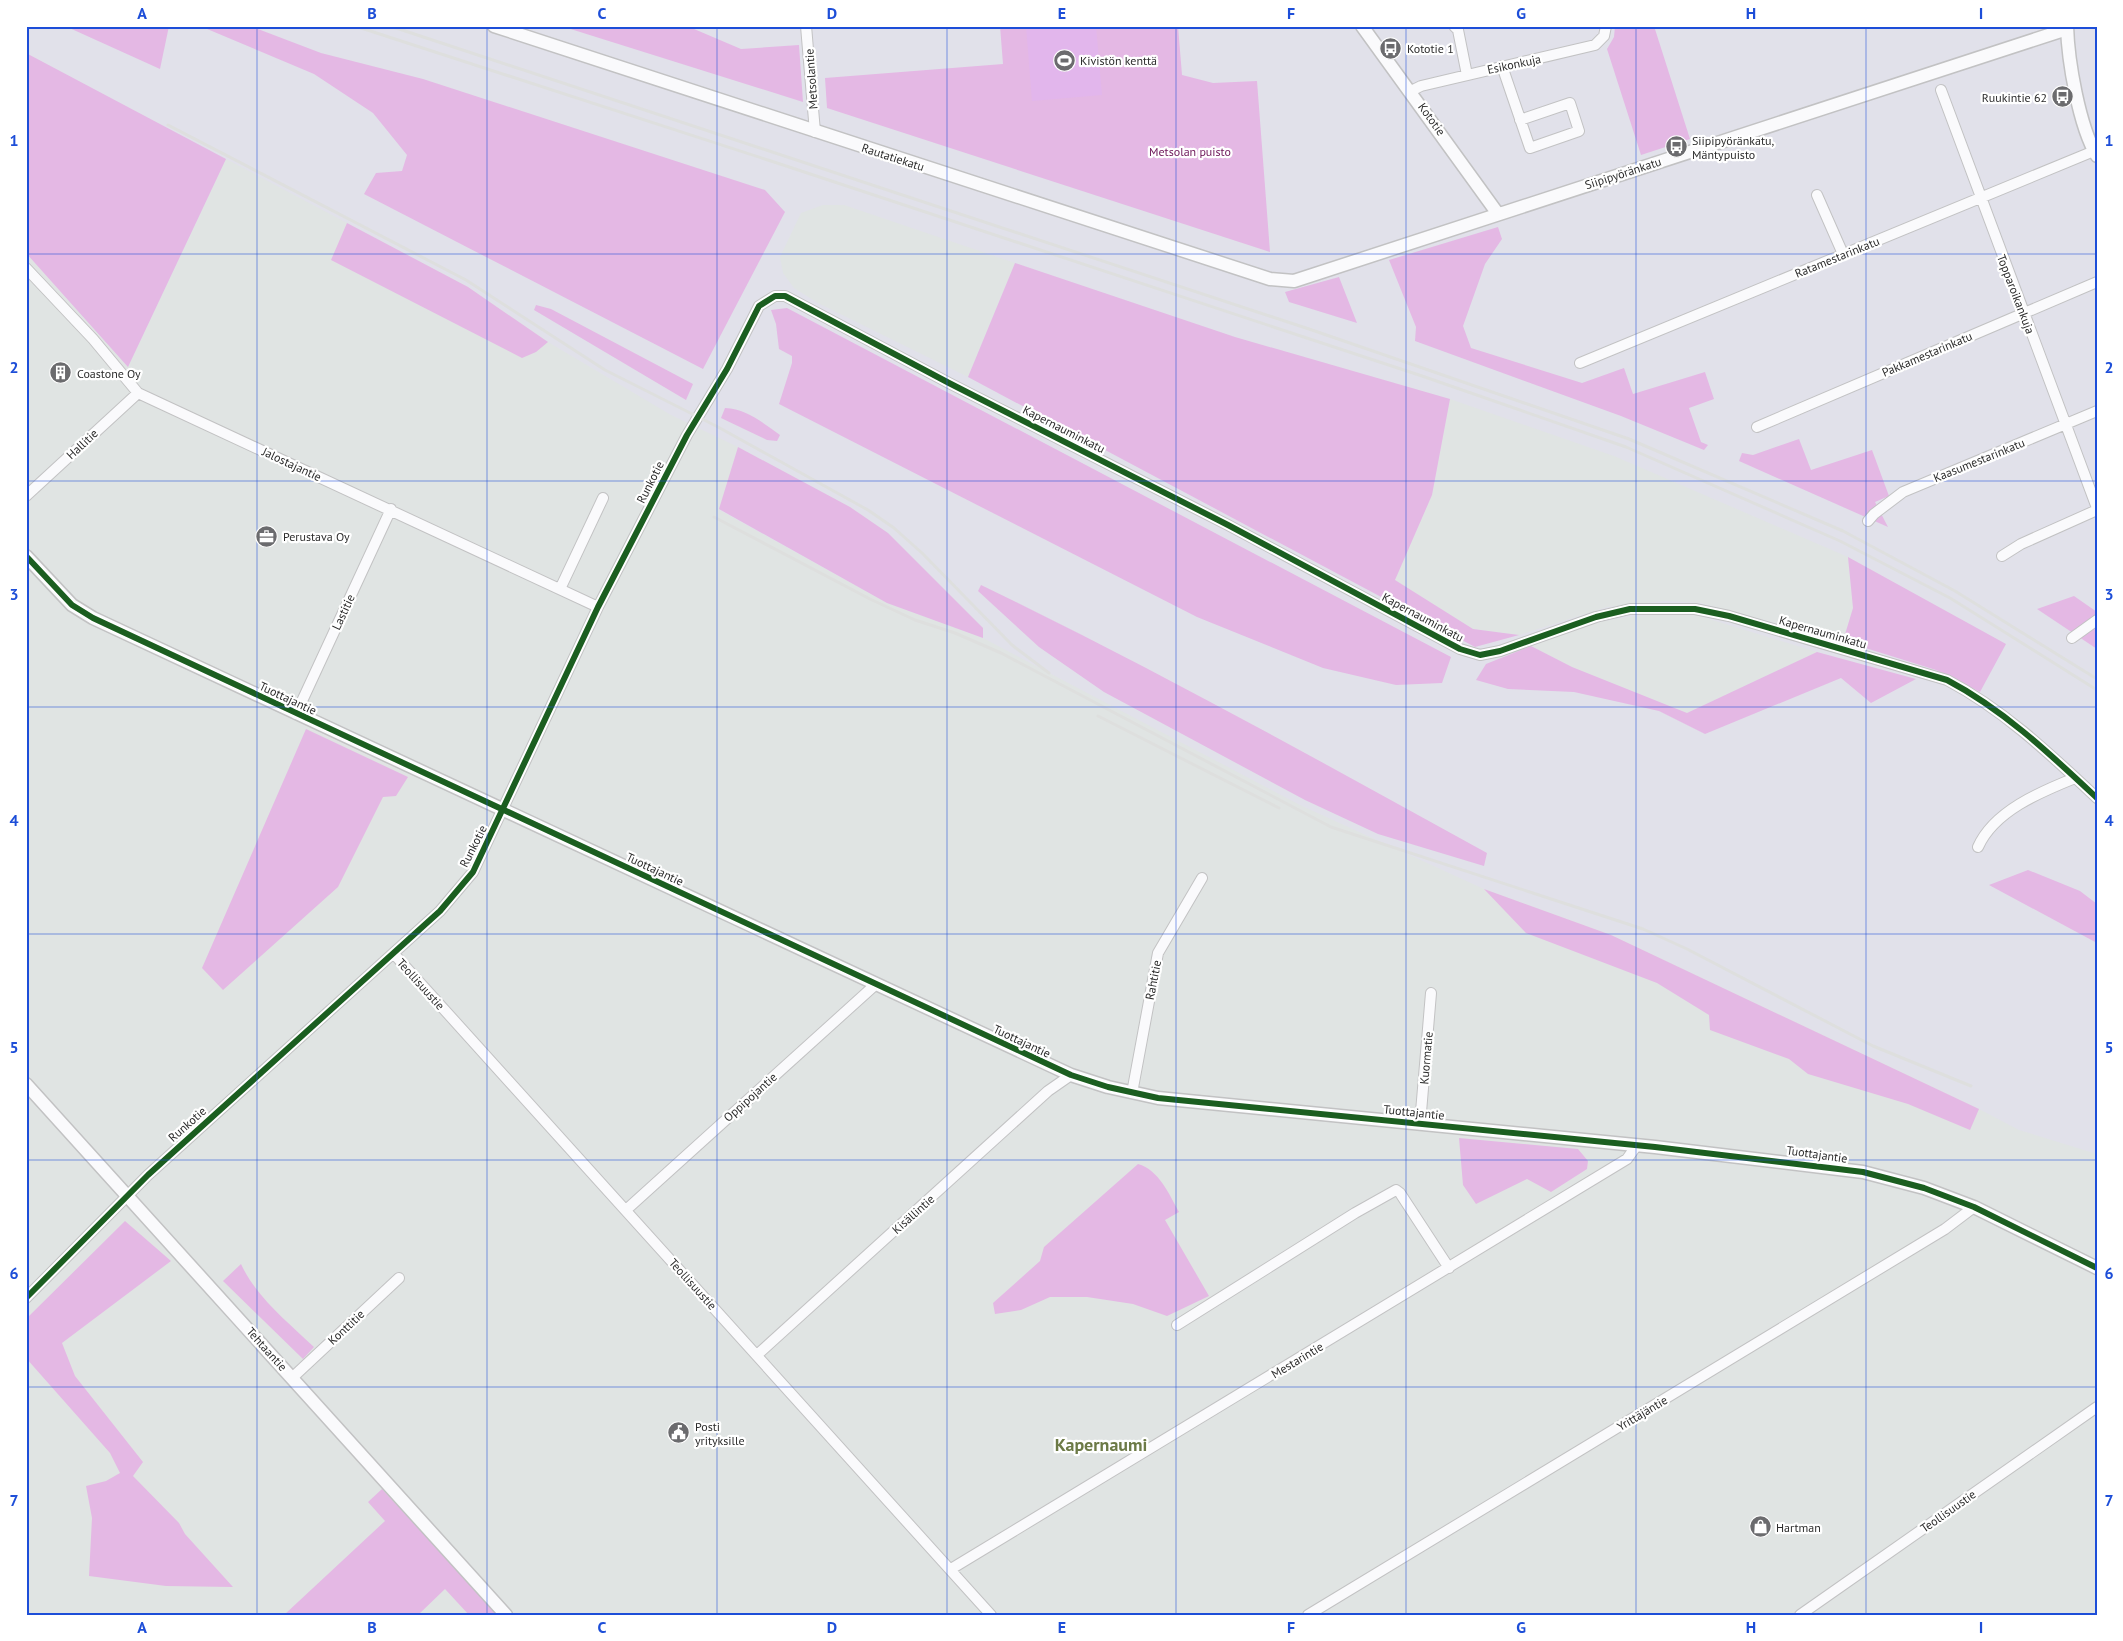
<svg xmlns="http://www.w3.org/2000/svg" width="2123" height="1641" font-family="'PT Sans',sans-serif">
  <rect width="100%" height="100%" fill="#e1e1ea"/>
  <path fill="#e0e4e3" d="M226,159l242,128 80,55 123,73 67,32 -19,63 168,93 96,35 317,167 184,84 127,46 368,174 40,21 78,24v461h-2071v-1362l102,114z
    M823,205h21l171,58 -47,114 -150,-74 -24,-15 -11,-15 -3,-16 21,-44z
    M1450,399l164,57 234,101 5,51 -10,33 -142,-38 -35,-2 -59,6 -88,28 -46,-6 -78,-49 37,-85z
    M1666,614l30,1 121,37 -130,61 -115,-46 -41,-21 67,-24 37,-6z"/>
  <path fill="#e4b8e4" d="M65,26h104l-9,43z
    M200,26h50l71,27 102,26 342,111 20,22 -82,157 -339,-175 12,-21 26,-2 5,-16 -34,-42 -59,-39z
    M561,26h126l54,23 58,-4 4,57z
    M1000,26h178l4,49 31,8 44,-2 13,171 -443,-144 -2,-30 178,-14z
    M1615,26h39l36,113 -49,16 -34,-106 7,-12z
    M26,53l200,106 -98,208 -102,-114z
    M347,223l121,64 80,55 -12,10 -14,6 -191,-98z
    M1498,227l4,12 -17,25 -22,62 8,22 111,35 42,-15 9,26 72,-22 9,27 -25,9 12,34 7,3 -4,5 -83,-34 -206,-75 1,-14 -27,-67z
    M1015,263l220,74 215,62 -18,96 -37,85 78,49 46,6 -44,12 -507,-270z
    M1339,277l18,46 -68,-21 -4,-10z
    M536,305l15,4 142,75 -7,16 -152,-90z
    M787,308l664,349 -9,26 -46,2 -73,-17 -126,-51 -418,-213 13,-41v-7l-13,-7 -3,-25 -5,-14z
    M725,408c22,1 38,15 55,27l-3,6 -10,-1 -46,-22z
    M1799,439l12,31 61,-20 17,46 -14,6 13,25 -149,-66 3,-8 11,2z
    M738,447l112,60 38,26 95,95v10l-96,-35 -168,-94z
    M1848,557l158,87 -26,48 -44,-22 -93,-29 10,-33z
    M981,585c172,83 339,176 506,268l-3,13 -106,-32 -73,-34 -201,-108 -65,-45 -61,-56z
    M2074,596l23,16v37l-60,-40z
    M1531,646l41,21 115,46 130,-61 99,27 -45,24 -30,-25 -136,56 -46,-23 -85,-19 -66,-3 -32,-9 10,-16z
    M306,729l102,48 -12,19 -13,1 -45,90 -115,103 -21,-22z
    M2028,870l52,21 17,13v39l-108,-58z
    M1484,889l127,46 368,174 -9,21 -62,-26 -100,-30 -19,-15 -79,-29 -1,-15 -52,-32 -131,-50z
    M1459,1138l119,11 10,12 -1,8 -36,23 -24,-13 -51,25 -13,-19z
    M1138,1164c21,6 31,30 41,48l-14,8 44,76 -42,20 -34,-12 -46,-7h-37l-29,13 -26,4 -2,-11 47,-42 4,-14z
    M125,1221l46,40 -109,82 13,33 68,86 -10,14 46,47 6,11 48,53 -67,-1 -77,-10 3,-58 -6,-32 20,-5 14,-8 -10,-20 -84,-95v-39z
    M241,1264c15,33 47,58 73,83l-11,12 -80,-78z
    M382,1489l117,126h-30l-24,-26 -27,26h-134l101,-94 -17,-19z"/>
  <path fill="#e2b6ec" d="M1026,26h70l6,69 -70,6z"/>
  <g fill="none" stroke-linecap="round" stroke-linejoin="round">
    <defs>
      <path id="minor" d="M806,26l9,106
        M1454,26l4,4 9,45
        M1502,66l28,82 49,-17 -9,-28 -50,17
        M1941,90l156,418
        M1411,91l10,-5 174,-41 9,-9 2,-10
        M1817,195l26,59
        M26,268l67,71 45,54 460,214
        M1580,363l514,-212
        M1757,427l340,-145
        M26,496l112,-103
        M1868,521l6,-7 29,-22 194,-81
        M2002,556l19,-12 76,-34
        M560,589l43,-91
        M2072,638l25,-18
        M296,714l95,-205
        M1978,847c16,-36 62,-55 97,-69
        M394,954l597,661
        M1132,1093l26,-140 44,-75
        M1420,1124l11,-131
        M626,1210l249,-225
        M26,1298l122,-123 292,-264 33,-39 125,-265 89,-172 40,-66 32,-63 16,-10h10l164,87 279,142 232,124 20,6 20,-4 96,-34 34,-8h65l34,7 218,64c57,30 103,74 150,118
        M1177,1325l178,-112 41,-23 4,3 49,75
        M757,1355l291,-264 23,-16
        M293,1377l106,-99
        M951,1569l676,-410 10,-14
        M1308,1615l637,-386 29,-22
        M1800,1615l297,-208"/>
      <path id="tertiary" d="M494,26l776,253 24,2 773,-252
        M1362,26l136,188
        M2067,26c1,35 12,100 30,130
        M26,556l46,49 21,13 978,457 37,12 50,11 497,49 208,25 61,16 50,19 123,61
        M26,1084l480,531"/>
    </defs>
    <use href="#minor" stroke="#c2c2c3" stroke-width="12"/>
    <use href="#tertiary" stroke="#c2c2c3" stroke-width="15"/>
    <use href="#minor" stroke="#fafafc" stroke-width="10"/>
    <use href="#tertiary" stroke="#fafafc" stroke-width="12"/>
    <path stroke="#dedfde" stroke-width="3" d="M355,26l419,136 648,214 204,71 214,94 110,57 147,92
      M390,26l919,303 320,110 214,92 112,60 142,88
      M168,125l298,155 139,90 113,57 150,83 26,18 28,25 90,92 37,28
      M714,517l156,82 45,21 40,13 46,20 330,174 312,102 44,20 186,97 98,40
      M1098,716l181,92"/>
    <defs>
      <path id="cycleway" d="M26,556l46,49 21,13 978,457 37,12 50,11 497,49 208,25 61,16 50,19 123,61
        M26,1298l122,-123 292,-264 33,-39 125,-265 89,-172 40,-66 32,-63 16,-10h10l164,87 279,142 232,124 20,6 20,-4 96,-34 34,-8h65l34,7 218,64c57,30 103,74 150,118"/>
    </defs>
    <use href="#cycleway" stroke="#fff" stroke-width="9"/>
    <use href="#cycleway" stroke="#1b5e20" stroke-width="6"/>
  </g>
  <path fill="none" stroke="#1d4ed8" stroke-width="1" stroke-opacity="0.55" d="M257,26v1589M487,26v1589M717,26v1589M947,26v1589M1176,26v1589M1406,26v1589M1636,26v1589M1866,26v1589M26,254h2071M26,481h2071M26,707h2071M26,934h2071M26,1160h2071M26,1387h2071"/>
  <defs>
    <symbol id="bus-disc" viewBox="-11 -11 22 22"><circle r="9.5" fill="#6b6b6e" stroke="#fff"/><path d="M-5-6H5V4H4V6H2V4H-2V6H-4V4H-5ZM-3.5-4V0h7V-4ZM-3.5 1.2v1.5H-2V1.2ZM2 1.2v1.5H3.5V1.2Z" fill="#fff"/></symbol>
    <symbol id="stadium-disc" viewBox="-11 -11 22 22"><circle r="9.5" fill="#6b6b6e" stroke="#fff"/><path d="M0-5a6.5 5 0 1 0 0 10a6.5 5 0 1 0 0-10ZM-3.5-1.8h7v3.6h-7Z" fill="#fff"/></symbol>
    <symbol id="building-disc" viewBox="-11 -11 22 22"><circle r="9.5" fill="#6b6b6e" stroke="#fff"/><path d="M-4-6H4V6H1V3H-1V6H-4ZM-2.5-4.3h1.7v1.8h-1.7ZM.8-4.3h1.7v1.8H.8ZM-2.5-1h1.7V.8h-1.7ZM.8-1h1.7V.8H.8Z" fill="#fff"/></symbol>
    <symbol id="office-disc" viewBox="-11 -11 22 22"><circle r="9.5" fill="#6b6b6e" stroke="#fff"/><path d="M-6-3h4V-5.5h4V-3h4V5H-6ZM-1-4.5V-3h2v-1.5ZM-6 0V1H6V0Z" fill="#fff"/></symbol>
    <symbol id="civic-disc" viewBox="-11 -11 22 22"><circle r="9.5" fill="#6b6b6e" stroke="#fff"/><path d="M-.6-6.5H3V-4.5H.6V-3L4-1V1h2V6H-6V1h2V-1L-.6-3ZM-1.2 2.5V6h2.4V2.5Z" fill="#fff"/></symbol>
    <symbol id="shop-disc" viewBox="-11 -11 22 22"><circle r="9.5" fill="#6b6b6e" stroke="#fff"/><path d="M-5-2.5h2.3a2.7 3.5 0 0 1 5.4 0H5L5.5 6h-11ZM-1.5-2.5h3a1.5 2.3 0 0 0-3 0Z" fill="#fff"/></symbol>
  </defs>
  <g fill-rule="evenodd">
    <use href="#bus-disc" x="1378" y="36" width="25" height="25"/>
    <use href="#stadium-disc" x="1052" y="48" width="25" height="25"/>
    <use href="#bus-disc" x="2050" y="84" width="25" height="25"/>
    <use href="#bus-disc" x="1664" y="134" width="25" height="25"/>
    <use href="#building-disc" x="48" y="360" width="25" height="25"/>
    <use href="#office-disc" x="254" y="524" width="25" height="25"/>
    <use href="#civic-disc" x="666" y="1420" width="25" height="25"/>
    <use href="#shop-disc" x="1748" y="1514" width="25" height="25"/>
  </g>
  <g text-anchor="middle" dominant-baseline="central" stroke-width="4.5" stroke-linejoin="round" paint-order="stroke">
    <g font-size="12" fill="#2c2c2c" stroke="#fff" text-anchor="start">
      <text x="1407" y="48">Kototie 1</text>
      <text x="1080" y="60">Kivistön kenttä</text>
      <text x="2047" y="97" text-anchor="end">Ruukintie 62</text>
      <text x="1692" y="140">Siipipyöränkatu,<tspan x="1692" dy="14">Mäntypuisto</tspan></text>
      <text x="77" y="373">Coastone Oy</text>
      <text x="283" y="536">Perustava Oy</text>
      <text x="695" y="1426">Posti<tspan x="695" dy="14">yrityksille</tspan></text>
      <text x="1776" y="1527">Hartman</text>
    </g>
    <g font-size="12" fill="#2c2c2c" stroke="#fff">
      <text transform="translate(1514 64) rotate(-12)">Esikonkuja</text>
      <text transform="translate(811 79) rotate(-94)">Metsolantie</text>
      <text transform="translate(1432 119) rotate(54)">Kototie</text>
      <text transform="translate(893 157) rotate(18)">Rautatiekatu</text>
      <text transform="translate(1623 173) rotate(-18)">Siipipyöränkatu</text>
      <text transform="translate(1837 257) rotate(-22)">Ratamestarinkatu</text>
      <text transform="translate(2016 294) rotate(69)">Topparoikankuja</text>
      <text transform="translate(1927 354) rotate(-23)">Pakkamestarinkatu</text>
      <text transform="translate(1064 429) rotate(27)">Kapernauminkatu</text>
      <text transform="translate(82 444) rotate(-43)">Hallitie</text>
      <text transform="translate(1979 460) rotate(-22)">Kaasumestarinkatu</text>
      <text transform="translate(292 464) rotate(25)">Jalostajantie</text>
      <text transform="translate(650 482) rotate(-63)">Runkotie</text>
      <text transform="translate(343 612) rotate(-65)">Lastitie</text>
      <text transform="translate(1423 617) rotate(28)">Kapernauminkatu</text>
      <text transform="translate(1823 632) rotate(16)">Kapernauminkatu</text>
      <text transform="translate(288 698) rotate(25)">Tuottajantie</text>
      <text transform="translate(473 846) rotate(-63)">Runkotie</text>
      <text transform="translate(655 869) rotate(25)">Tuottajantie</text>
      <text transform="translate(1153 980) rotate(-79)">Rahtitie</text>
      <text transform="translate(421 984) rotate(48)">Teollisuustie</text>
      <text transform="translate(1022 1041) rotate(25)">Tuottajantie</text>
      <text transform="translate(1426 1058) rotate(-85)">Kuormatie</text>
      <text transform="translate(750 1097) rotate(-42)">Oppipojantie</text>
      <text transform="translate(1414 1112) rotate(6)">Tuottajantie</text>
      <text transform="translate(187 1124) rotate(-42)">Runkotie</text>
      <text transform="translate(1817 1154) rotate(8)">Tuottajantie</text>
      <text transform="translate(913 1214) rotate(-42)">Kisällintie</text>
      <text transform="translate(693 1284) rotate(48)">Teollisuustie</text>
      <text transform="translate(346 1327) rotate(-43)">Konttitie</text>
      <text transform="translate(267 1349) rotate(48)">Tehtaantie</text>
      <text transform="translate(1297 1360) rotate(-31)">Mestarintie</text>
      <text transform="translate(1642 1413) rotate(-31)">Yrittäjäntie</text>
      <text transform="translate(1948 1511) rotate(-35)">Teollisuustie</text>
    </g>
    <g font-size="12" fill="#6d1759" stroke="#fff">
      <text x="1190" y="151">Metsolan puisto</text>
    </g>
    <g font-size="18" font-weight="bold" fill="#6c7a46" stroke="#fff">
      <text x="1101" y="1444">Kapernaumi</text>
    </g>
  </g>
  <rect width="2123" height="1641" fill="none" stroke="#ffffff" stroke-width="55"/>
  <rect x="28" y="28" width="2068" height="1586" fill="none" stroke="#1d4ed8" stroke-width="2"/>
  <g font-size="16" text-anchor="middle" font-weight="bold" fill="#1d4ed8">
    <text x="142" y="19">A</text>
    <text x="372" y="19">B</text>
    <text x="602" y="19">C</text>
    <text x="832" y="19">D</text>
    <text x="1062" y="19">E</text>
    <text x="1291" y="19">F</text>
    <text x="1521" y="19">G</text>
    <text x="1751" y="19">H</text>
    <text x="1981" y="19">I</text>
    <text x="14" y="146">1</text>
    <text x="2109" y="146">1</text>
    <text x="14" y="373">2</text>
    <text x="2109" y="373">2</text>
    <text x="14" y="600">3</text>
    <text x="2109" y="600">3</text>
    <text x="14" y="826">4</text>
    <text x="2109" y="826">4</text>
    <text x="14" y="1053">5</text>
    <text x="2109" y="1053">5</text>
    <text x="14" y="1279">6</text>
    <text x="2109" y="1279">6</text>
    <text x="14" y="1506">7</text>
    <text x="2109" y="1506">7</text>
    <text x="142" y="1633">A</text>
    <text x="372" y="1633">B</text>
    <text x="602" y="1633">C</text>
    <text x="832" y="1633">D</text>
    <text x="1062" y="1633">E</text>
    <text x="1291" y="1633">F</text>
    <text x="1521" y="1633">G</text>
    <text x="1751" y="1633">H</text>
    <text x="1981" y="1633">I</text>
  </g>
</svg>
